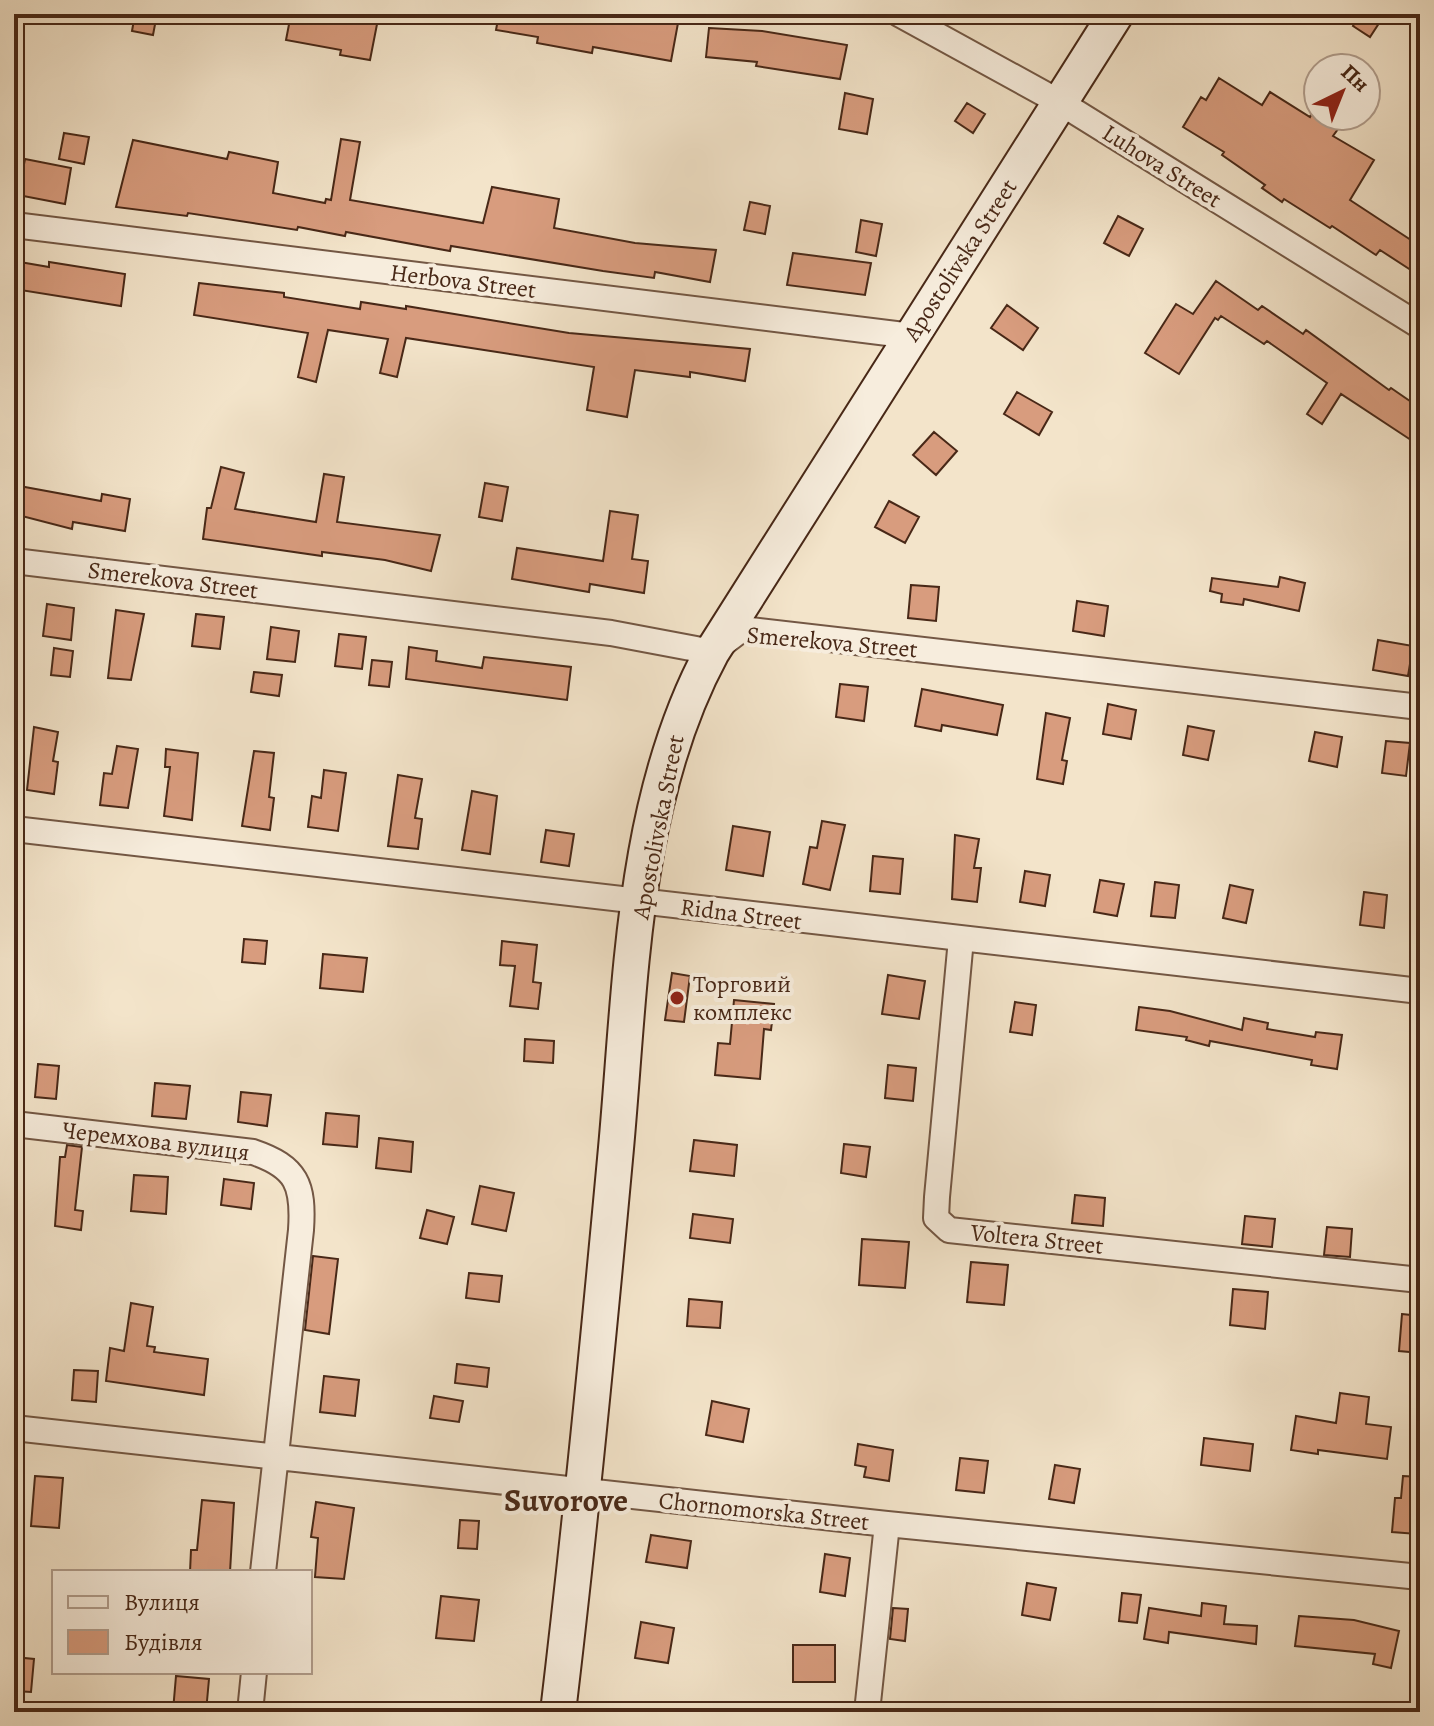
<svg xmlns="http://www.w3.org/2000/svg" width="1434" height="1726" font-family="Alegreya,serif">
  <rect width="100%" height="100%" fill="#f3e4ca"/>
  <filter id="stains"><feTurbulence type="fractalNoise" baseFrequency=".0025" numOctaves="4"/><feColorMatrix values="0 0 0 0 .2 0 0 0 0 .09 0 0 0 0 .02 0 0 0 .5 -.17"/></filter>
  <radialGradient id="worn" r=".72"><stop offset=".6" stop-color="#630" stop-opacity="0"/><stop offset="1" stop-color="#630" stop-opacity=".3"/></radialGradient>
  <path fill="#d89c7e" stroke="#482817" stroke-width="2" d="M135,14h22l-4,21 -21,-4z
    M291,14h88l-9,46 -30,-5 1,-5 -55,-10z
    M499,14h112l67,9 -7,38 -78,-14 -1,6 -55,-10 1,-6 -42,-7z
    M1360,14h25l-15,23 -17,-11z
    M709,28l53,3 85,14 -7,34 -84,-13 1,-4 -51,-5z
    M1219,78l43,27 8,-13 40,25 2,-4 26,16 -5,7 41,24 -24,40 70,46v30l-40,-26 -4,5 -44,-29 -2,2 -46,-29 -2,3 -20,-14 3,-3 -43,-30 2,-3 -41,-25 18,-30 5,3z
    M845,93l28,6 -6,35 -28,-5z
    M967,103l18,11 -12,19 -18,-12z
    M64,133l25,4 -5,27 -25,-5z
    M341,139l19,3 -10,58 133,23 9,-36 67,12 -5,29 81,15 81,7 -6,32 -55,-10 -1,6 -51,-7 -152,-25 -1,5 -104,-19 -1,4 -47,-9 -1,3 -109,-17 -1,3 -71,-9 17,-67 94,19 2,-7 49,10 -5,31 52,10 1,-4 5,1z
    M25,159l46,9 -6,36 -47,-9z
    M750,202l20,4 -5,28 -21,-4z
    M1118,216l25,13 -14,27 -25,-13z
    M861,220l21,4 -6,32 -20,-4z
    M793,253l78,10 -6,32 -78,-10z
    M14,261l35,6v-5l76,12 -4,32 -107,-17z
    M1216,281l42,29 4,-4 41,28 3,-4 83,60 2,-2 29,20v38l-79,-52 -19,30 -15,-10 20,-31 -60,-42 -3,3 -43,-28 -3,4 -3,-2 -36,56 -34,-21 31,-49 17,10z
    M199,283l85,10v4l76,12 1,-7 45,7v-3l163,27 181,16 -5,32 -55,-9v5l-55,-7 -8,47 -40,-7 7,-43 -188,-29 -9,39 -17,-4 8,-34 -60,-9 -12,52 -18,-5 10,-44 -114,-18z
    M1007,305l31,23 -15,22 -32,-22z
    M1017,392l35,20 -13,23 -35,-21z
    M934,432l23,19 -21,24 -23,-20z
    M221,467l23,6 -9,36 81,13 8,-48 20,3 -7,45 103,13 -9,36 -46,-11 -63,-8v4l-119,-17 4,-31h4z
    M485,483l23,4 -6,34 -23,-4z
    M14,485l87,16 1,-7 28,5 -5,32 -52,-9 -1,7 -58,-15z
    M889,501l30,16 -14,26 -30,-16z
    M610,511l28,4 -6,44 16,2 -4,32 -54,-9 -1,8 -77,-13 5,-31 86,13z
    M1280,577l25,6 -6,28 -55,-12 -1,6 -22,-3 1,-8 -12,-3 2,-13 66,9z
    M911,585l28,2 -3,34 -28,-3z
    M1077,601l31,5 -4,30 -31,-5z
    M47,604l27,4 -3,32 -28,-4z
    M116,610l28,4 -13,66 -23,-2z
    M196,614l28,3 -4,32 -28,-3z
    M271,627l28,4 -4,31 -28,-3z
    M339,634l27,3 -4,32 -27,-3z
    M1378,640l35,6 -5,30 -35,-6z
    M409,647l28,4 -1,10 46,7 2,-11 87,10 -4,33 -161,-21z
    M54,648l19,3 -3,26 -19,-2z
    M372,660l20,2 -3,25 -20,-2z
    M254,672l28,3 -3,21 -28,-4z
    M840,684l28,3 -4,34 -28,-4z
    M922,689l81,16 -6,30 -55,-10 -1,6 -26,-5z
    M1108,704l28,6 -5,29 -28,-5z
    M1046,713l24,5 -8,42 5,1 -4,23 -26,-5z
    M1188,726l26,5 -6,29 -25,-5z
    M34,727l24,5 -5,29 5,1 -4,32 -27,-4z
    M1315,732l27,5 -5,30 -28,-6z
    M1386,741l24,2 -4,33 -24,-3z
    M117,746l21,3 -10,59 -28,-3 4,-32 8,1z
    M166,749l32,4 -6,67 -28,-4 6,-49h-5z
    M254,751l20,2 -5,44 5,1 -4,32 -28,-4z
    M324,770l22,3 -8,58 -30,-4 4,-31 9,2z
    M398,775l24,4 -7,39 7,1 -4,30 -30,-3z
    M472,791l25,5 -7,58 -28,-4z
    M822,821l23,4 -15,65 -27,-6 7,-37 7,1z
    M733,826l37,6 -7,44 -37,-6z
    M546,830l28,4 -5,32 -28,-4z
    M955,835l24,4 -5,29h7l-4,34 -25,-3z
    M873,856l30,3 -3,35 -30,-3z
    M1025,871l25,4 -5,31 -25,-4z
    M1100,880l24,4 -7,32 -23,-4z
    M1155,882l24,3 -4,33 -24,-2z
    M1230,885l23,5 -7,33 -23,-5z
    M1364,892l23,3 -3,33 -24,-3z
    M244,939l23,2 -2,23 -23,-2z
    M502,941l35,4 -4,37 8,1 -3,26 -28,-3 5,-40 -15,-1z
    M323,954l44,4 -4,34 -43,-4z
    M672,973l18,3 -6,46 -19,-2z
    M888,975l37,6 -6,38 -37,-5z
    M734,1000l40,4 -3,26 -7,-1 -4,50 -45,-4 3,-32 12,1z
    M1015,1002l21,3 -4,30 -22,-3z
    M1139,1007l31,4 72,19 2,-12 24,5 -1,6 48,8 1,-5 26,3 -5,34 -26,-4 1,-5 -102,-19 -1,5 -23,-6 1,-3 -51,-7z
    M525,1039l29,2 -1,22 -29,-2z
    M38,1064l21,2 -3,33 -21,-2z
    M888,1065l28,3 -3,33 -28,-3z
    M155,1083l35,3 -4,33 -34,-3z
    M241,1092l30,3 -4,31 -29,-4z
    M326,1113l33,3 -2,31 -34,-3z
    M379,1138l34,4 -2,30 -35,-4z
    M694,1140l43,5 -3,31 -44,-5z
    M844,1144l26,3 -4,30 -25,-4z
    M67,1145l15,2 -7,63 8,1 -2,19 -26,-4 5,-69h5z
    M134,1175l34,2 -2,37 -35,-3z
    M224,1179l30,4 -3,26 -30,-4z
    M480,1186l34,7 -8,38 -34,-7z
    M1075,1195l30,3 -2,28 -31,-3z
    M427,1210l27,7 -7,27 -27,-6z
    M693,1214l40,5 -3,24 -40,-5z
    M1245,1216l30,3 -3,28 -30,-3z
    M1327,1227l25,2 -2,28 -26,-2z
    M862,1239l47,3 -4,46 -46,-3z
    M313,1256l25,3 -9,75 -24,-4z
    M971,1262l37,3 -4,40 -37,-3z
    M469,1273l33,3 -3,26 -33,-4z
    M1233,1289l35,3 -3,37 -35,-4z
    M689,1299l33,3 -2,26 -33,-2z
    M131,1303l22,4 -6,39 8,1 -1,5 54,7 -4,36 -98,-14 4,-33 14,3z
    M1402,1314l18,2v37l-21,-2z
    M457,1364l32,4 -2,19 -32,-4z
    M74,1370l24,1 -2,31 -24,-2z
    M324,1376l35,4 -4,36 -35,-4z
    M1340,1393l29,4 -3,27 25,3 -4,32 -69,-9v4l-27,-4 5,-34 40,7z
    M434,1396l29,5 -4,21 -29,-4z
    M712,1401l37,8 -6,33 -37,-7z
    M1204,1438l49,6 -3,27 -49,-6z
    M858,1444l35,6 -4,31 -25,-4 2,-10 -11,-2z
    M960,1458l28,3 -4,32 -28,-3z
    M1055,1465l25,4 -6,34 -25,-4z
    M35,1476l28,2 -4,50 -28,-2z
    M1403,1476l17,1 -3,57 -25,-2 3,-34h6z
    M202,1500l32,3 -4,69h-40l1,-22h6z
    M316,1502l38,6 -10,71 -29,-2 3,-39 -7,-1z
    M460,1520l19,1 -2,28 -19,-1z
    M651,1535l40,6 -4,27 -41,-6z
    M825,1554l25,4 -5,38 -25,-4z
    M1027,1583l29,5 -6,32 -28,-5z
    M1122,1593l19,2 -4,28 -18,-2z
    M441,1596l38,4 -5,41 -38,-3z
    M1202,1603l24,3 -2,18 33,2 -1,18 -87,-12 -1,11 -24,-4 5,-31 52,8z
    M893,1608l15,1 -3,32 -15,-2z
    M1299,1616l55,4 45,11 -8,37 -18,-4 2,-10 -80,-8z
    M641,1622l33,6 -6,35 -33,-5z
    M793,1645h42v37h-42z
    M14,1657l20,2 -3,33 -17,-1z
    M176,1676l33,3 -3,33 -33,-1z"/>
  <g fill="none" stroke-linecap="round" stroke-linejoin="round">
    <defs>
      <path id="street" d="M899,14l162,89 359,223
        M14,225l898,111
        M14,561l597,72 101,19 30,-23 678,78
        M14,829l1406,162
        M961,939l-24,258 -1,21 13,12 471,50
        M14,1124l239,28c44,15 51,33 48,78l-38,342
        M14,1428l873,96 533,53
        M250,1712l4,-40
        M867,1712l20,-188"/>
      <path id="secondary" d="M558,1712c22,-184 40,-368 57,-553 16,-167 15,-356 97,-507l404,-638"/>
    </defs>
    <use href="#street" stroke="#735744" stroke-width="28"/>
    <use href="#secondary" stroke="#482817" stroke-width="38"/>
    <use href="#street" stroke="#f7eddd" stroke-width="24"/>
    <use href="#secondary" stroke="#f7eddd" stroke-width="34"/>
  </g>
  <circle fill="#8f2418" stroke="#f7eddd" stroke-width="3" cx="677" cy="998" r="8"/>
  <g text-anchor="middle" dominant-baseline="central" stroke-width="8" stroke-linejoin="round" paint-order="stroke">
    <g font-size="24" fill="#482817" stroke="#f7eddd">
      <text transform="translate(1162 166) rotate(32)">Luhova Street</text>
      <text transform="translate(960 260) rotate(-57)">Apostolivska Street</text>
      <text transform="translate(463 281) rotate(7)">Herbova Street</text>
      <text transform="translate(173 580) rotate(7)">Smerekova Street</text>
      <text transform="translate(832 642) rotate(5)">Smerekova Street</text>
      <text transform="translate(658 827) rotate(-79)">Apostolivska Street</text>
      <text transform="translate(741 914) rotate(7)">Ridna Street</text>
      <text transform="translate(156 1141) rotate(7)">Черемхова вулиця</text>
      <text transform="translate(1037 1239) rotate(6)">Voltera Street</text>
      <text transform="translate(764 1511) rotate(6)">Chornomorska Street</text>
    </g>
    <g font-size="24" fill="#482817" stroke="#f7eddd" text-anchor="start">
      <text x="693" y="984">Торговий<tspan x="693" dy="28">комплекс</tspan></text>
    </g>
    <g font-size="32" font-weight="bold" fill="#482817" stroke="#f7eddd">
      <text x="566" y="1500">Suvorove</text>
    </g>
  </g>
  <rect width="1434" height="1726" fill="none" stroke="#f3e4ca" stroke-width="48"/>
  <rect x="16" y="16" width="1402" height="1694" fill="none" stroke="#482817" stroke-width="4"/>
  <rect x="24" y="24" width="1386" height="1678" fill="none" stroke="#482817" stroke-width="2"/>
  <rect x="52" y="1570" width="260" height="104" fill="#f7eddd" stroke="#b19e8e" stroke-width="2"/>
  <rect x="68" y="1596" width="40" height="12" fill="#f7eddd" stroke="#b19e8e" stroke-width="2"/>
  <text x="124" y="1610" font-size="24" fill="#482817">Вулиця</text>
  <rect x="68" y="1630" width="40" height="24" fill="#d89c7e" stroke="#b19e8e" stroke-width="2"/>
  <text x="124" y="1650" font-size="24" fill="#482817">Будівля</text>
  <g transform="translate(1342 92) rotate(43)"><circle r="38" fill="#f7eddd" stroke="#b19e8e" stroke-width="2"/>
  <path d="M0-6L14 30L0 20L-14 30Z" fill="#8f2418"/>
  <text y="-12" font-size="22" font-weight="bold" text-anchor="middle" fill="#482817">Пн</text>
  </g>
  <rect width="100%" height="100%" filter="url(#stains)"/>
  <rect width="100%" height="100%" fill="url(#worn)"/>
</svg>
